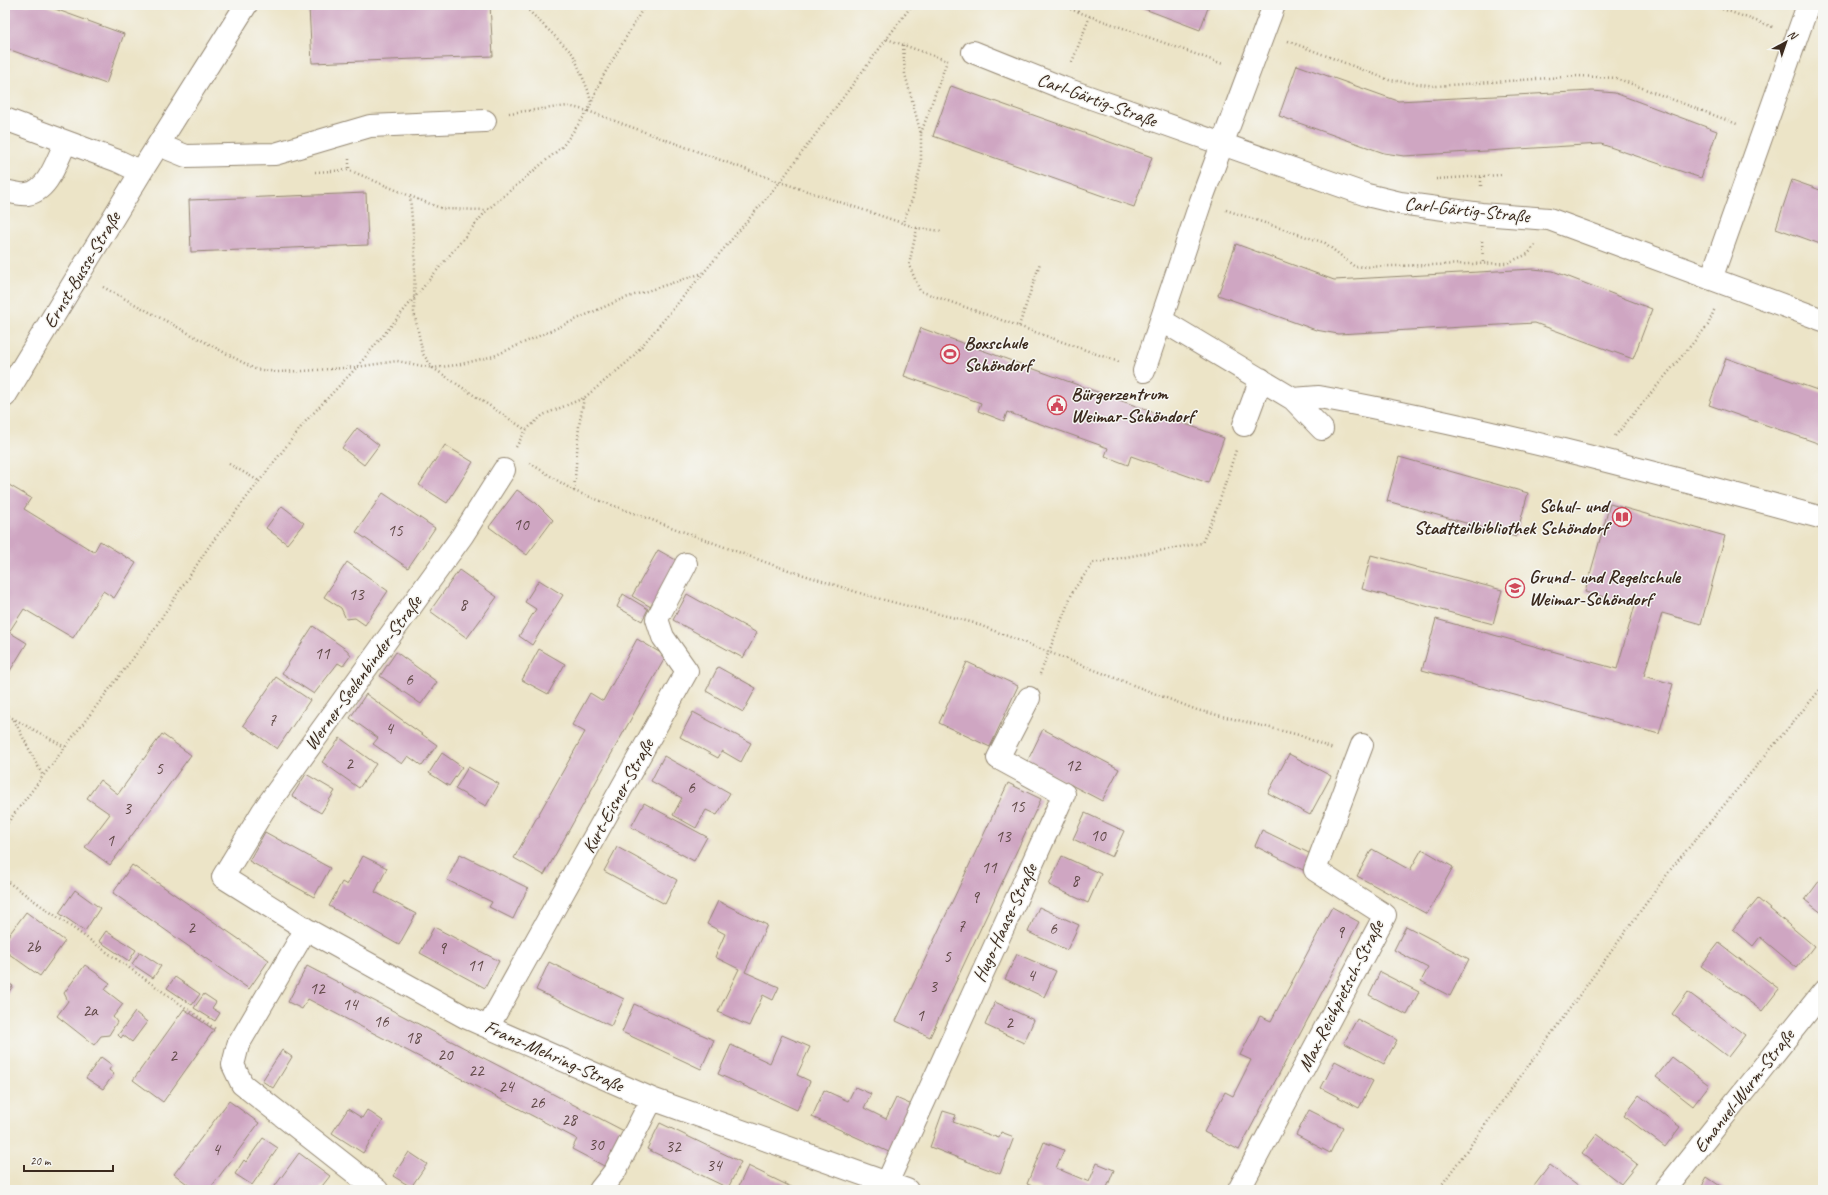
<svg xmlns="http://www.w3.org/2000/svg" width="1828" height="1195" font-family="Caveat,sans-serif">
  <rect width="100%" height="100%" fill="#f6f6f2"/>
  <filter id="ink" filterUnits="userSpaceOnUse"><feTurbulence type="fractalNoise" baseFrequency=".025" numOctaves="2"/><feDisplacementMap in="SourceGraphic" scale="8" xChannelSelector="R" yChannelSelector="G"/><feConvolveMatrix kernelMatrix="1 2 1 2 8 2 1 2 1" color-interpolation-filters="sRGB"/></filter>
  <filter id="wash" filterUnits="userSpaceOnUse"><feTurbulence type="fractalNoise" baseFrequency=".012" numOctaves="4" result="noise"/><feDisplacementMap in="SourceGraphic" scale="16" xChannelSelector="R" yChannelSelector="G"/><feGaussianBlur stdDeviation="0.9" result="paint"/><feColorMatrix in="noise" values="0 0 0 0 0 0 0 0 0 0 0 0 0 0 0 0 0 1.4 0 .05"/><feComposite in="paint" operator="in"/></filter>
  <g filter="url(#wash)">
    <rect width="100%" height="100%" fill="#ece4c7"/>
    <g id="blocks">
      <path fill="#cfa6c2" d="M5,5h39l80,29 -18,50 -101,-36z
        M340,5h150l3,51 -181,7 -3,-56z
        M1134,5h75l-9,25z
        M1297,65l101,36 195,-10 22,2 102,38 -16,47 -100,-34 -197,12 -20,-3 -105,-37z
        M951,86l201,71 -18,50 -201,-71z
        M1792,180l31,11v54l-47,-17z
        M366,193l2,52 -177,7 -2,-52z
        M1236,244l98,36 199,-11 20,2 99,38 -19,50 -98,-36 -197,11 -22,-4 -98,-35z
        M921,328l303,110 -16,45 -77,-27 -3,9 -23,-9 3,-8 -101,-36 -3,9 -26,-10 3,-8 -77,-27z
        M1726,358l97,34v53l-114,-40z
        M357,428l22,17 -15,20 -22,-17z
        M445,445l28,17 -26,41 -28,-18z
        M1399,457l129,36 -12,44 -129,-36z
        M9,485l22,13 -7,11 70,43 6,-11 36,22 -22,35 -11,-7 -30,47 -49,-29 -15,23 18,11 -22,36v-188z
        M517,490l19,13 17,17 -26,35 -38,-28z
        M383,493l52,35 -27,40 -52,-36z
        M1610,504l115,32 -24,88 -39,-11 -18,63 29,8 -14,50 -237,-64 14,-51 181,50 18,-64 -50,-13z
        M282,506l22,17 -17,21 -21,-16z
        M658,550l25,14 -27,46 -24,-14z
        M1371,555l131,35 -9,34 -131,-35z
        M347,562l41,29 -23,34 -10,-7 -9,1 -5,-11 -17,-11z
        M459,570l38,27 -30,41 -37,-27z
        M539,580l24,15 -31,50 -13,-9 17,-27 -11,-7z
        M623,594l25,15 -6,12 -25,-14z
        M687,594l70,39 -14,25 -70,-38z
        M313,626l34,24 4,5 -8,11 -5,-3 -24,31 -32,-21z
        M637,639l29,17 -122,219 -30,-17 71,-126 -13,-7 18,-32 13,8z
        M539,649l26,15 -17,30 -26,-14z
        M396,652l41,30 -16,22 -41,-28z
        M967,662l51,24 -28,61 -51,-24z
        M718,667l38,21 -13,24 -37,-21z
        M276,677l34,23 -33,49 -34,-24z
        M366,694l71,51 -15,21 -14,-10 -6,8 -29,-20 5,-6 -28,-20z
        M693,712l58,31 -10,19 -19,-11 -4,7 -38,-21z
        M1043,729l76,40 -17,32 -75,-39z
        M162,734l29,21 -81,110 -25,-18 25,-33 -23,-16 13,-18 18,14z
        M340,738l36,26 -17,24 -37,-26z
        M442,753l20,14 -13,19 -20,-13z
        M1289,754l42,22 -21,39 -42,-22z
        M664,756l66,37 -13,22 -11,-5 -10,18 -23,-13 9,-17 -31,-17z
        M468,767l31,17 -13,22 -31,-17z
        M306,774l29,17 -14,22 -29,-17z
        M1008,783l33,16 -111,238 -34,-16z
        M644,803l63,34 -13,24 -63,-34z
        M1085,813l39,18 -12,26 -39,-18z
        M1262,830l51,25 -8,16 -50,-25z
        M265,832l65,36 -16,29 -65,-36z
        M617,847l60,33 -12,24 -61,-33z
        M1372,849l38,21 12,-21 31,18 -26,47 -70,-38z
        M460,854l68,34 -15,31 -24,-12 3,-5 -45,-22z
        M363,856l24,12 -12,24 41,22 -17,31 -70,-39 13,-24 5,3z
        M1062,856l39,18 -13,29 -39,-18z
        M132,865l137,95 -20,29 -136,-96z
        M1820,880l3,2v32l-18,-14z
        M75,890l25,18 -15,23 -26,-18z
        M1758,899l56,47 -17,22 -37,-31 -7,9 -20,-17z
        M718,901l49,24 -22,47 34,15 -6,13 -10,-5 -14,31 -31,-14 21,-43 -24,-12 10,-23 -18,-10z
        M1039,907l40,18 -12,25 -39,-18z
        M1332,907l27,15 -120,228 -35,-18 21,-40 8,4 18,-36 -11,-5 20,-39 11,5z
        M26,912l39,29 -25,35 -35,-25v-11z
        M1406,926l63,33 -19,37 -29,-15 7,-13 -34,-18z
        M434,927l65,34 -14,27 -65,-35z
        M106,931l30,19 -7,11 -30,-20z
        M1719,943l60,46 -17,22 -61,-45z
        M140,952l21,14 -8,12 -21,-14z
        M1017,954l39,17 -12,26 -39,-18z
        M549,962l75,37 -13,27 -75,-36z
        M85,965l25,18 -5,7 18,14 -10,13 4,5 -8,13 -8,1 -7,9 -37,-29 11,-15 -4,-8z
        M307,966l317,165 -18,36 -34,-18 5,-10 -269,-140 -6,10 -14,-7z
        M1380,972l39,20 -12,23 -38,-20z
        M175,977l25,17 -8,11 -25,-17z
        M5,981l8,5 -8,11z
        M1688,992l57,43 -17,22 -56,-43z
        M204,994l12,8 -4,6 8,5 -5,8 -21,-13z
        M995,1002l39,18 -10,23 -39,-18z
        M634,1004l80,36 -13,29 -79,-37z
        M184,1009l30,21 -51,72 -30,-22z
        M135,1012l12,10 -15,20 -9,-7 -2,3 -3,-3z
        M1357,1019l40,21 -13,24 -40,-21z
        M782,1035l28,12 -13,28 13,6 -13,29 -79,-36 13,-29 39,18z
        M282,1050l10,7 -19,31 -11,-7z
        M101,1057l11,8 -3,5 5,4 -11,15 -17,-11z
        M1672,1057l37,28 -16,21 -37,-29z
        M1335,1061l38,20 -14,27 -38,-20z
        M855,1087l16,7 -7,14 22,11 10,-21 16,7 -21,48 -79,-36 12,-27 24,11z
        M1639,1095l41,32 -15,20 -41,-31z
        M229,1101l30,22 -50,67h-14l-21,-16z
        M348,1109l14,9 5,-8 16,11 -20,32 -31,-20z
        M1309,1110l34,17 -13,26 -34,-18z
        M943,1111l13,4 -3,7 46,16 2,-6 13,5 -14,37 -70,-27z
        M660,1123l81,39 -13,26 -81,-39z
        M1597,1134l40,30 -16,20 -39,-30z
        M263,1138l15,10 -26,37 -17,-11 9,-14 2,2z
        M1044,1142l20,8 -8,18 33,14 8,-19 17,7 -8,20h-64l-15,-6z
        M409,1152l18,12 -16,23 -18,-11z
        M299,1153l31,23 -11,14h-47z
        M1550,1165l33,25h-52z
        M748,1166l39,19 11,5h-61z
        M1707,1177l19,13h-27z"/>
    </g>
  </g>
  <g filter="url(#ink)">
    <use href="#blocks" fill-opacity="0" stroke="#948772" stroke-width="1"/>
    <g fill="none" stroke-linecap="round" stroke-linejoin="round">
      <defs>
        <path id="minor" d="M973,52l90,36 304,107 33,8 81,11 68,5 274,101
          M5,119l113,42 23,11
          M159,145l27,11 89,-2 95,-28 115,-5
          M5,191c6,1 15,4 22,3 22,-3 30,-35 39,-52
          M1711,279l97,-274
          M1161,320l132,79 26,-2c170,31 337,76 504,121
          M1144,371l57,-170 73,-196
          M5,396l136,-224 105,-167
          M1293,399l29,30
          M1244,425l17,-46
          M504,470l-42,66 -199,275 -40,66 83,52 159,88 187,82 255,91
          M306,929l-68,116 -5,20 9,19 135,106
          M488,1027l199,-356 -24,-34 -6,-18 29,-55
          M887,1183l177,-389 -66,-36 31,-60
          M600,1190l15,-19 37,-72
          M1239,1190l146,-275 -70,-45 47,-125
          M1665,1190l158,-198"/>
      </defs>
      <use href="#minor" stroke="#948772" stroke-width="24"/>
      <path stroke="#948772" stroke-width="2.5" stroke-dasharray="1 3" stroke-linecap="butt" d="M523,5l50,49 15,36 3,12
        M1059,5l164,59
        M1711,5l62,22
        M887,39l61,22
        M1288,41l101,39 47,6 142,-10 38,2 121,46
        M903,45l2,29 16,60v31l-8,32 -10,26
        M1072,62l18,-46
        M509,113l59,-7 20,5 192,71 137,46 25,3
        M921,133l26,-72
        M349,159v11
        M315,172l34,-2 61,26 5,59 -1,57 9,42 10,14 24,-3 37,-9 128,-57 81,-26
        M1481,177v11
        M1436,179l65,-4
        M410,196l33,13 44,1
        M1226,210l99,33 30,24 152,-4 21,-9 8,-10
        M917,228l-8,37 11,26 199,71
        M1482,241l1,22
        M103,287l152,82 22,3 26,-1 54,-4 40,-6 36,7 93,62
        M1019,326l21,-63
        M1615,436l93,-111 7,-17
        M516,447l10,-17 17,-15 41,-17 46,-38 150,-178 132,-177
        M530,463l44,28 199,74 96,31 105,27 223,87 102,25 34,14
        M229,464l30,17
        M574,491l5,-65 5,-28
        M1040,674l33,-83 20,-28 109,-20 16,-37 18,-56
        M5,714l60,33
        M14,720l29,56
        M5,826l141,-185 64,-96 95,-123 52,-55 130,-157 75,-63 26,-36 14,-33 43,-73
        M5,880l212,150
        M1438,1190l233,-321 152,-183"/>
      <use href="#minor" stroke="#fff" stroke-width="22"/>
    </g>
  </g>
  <defs>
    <symbol id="stadium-ring" viewBox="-11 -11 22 22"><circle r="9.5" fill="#f6f6f2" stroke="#d1495b" stroke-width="1.5"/><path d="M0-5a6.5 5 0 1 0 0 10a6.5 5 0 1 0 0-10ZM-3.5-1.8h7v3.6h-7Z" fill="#d1495b"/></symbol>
    <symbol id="civic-ring" viewBox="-11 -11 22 22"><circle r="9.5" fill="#f6f6f2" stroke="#d1495b" stroke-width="1.5"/><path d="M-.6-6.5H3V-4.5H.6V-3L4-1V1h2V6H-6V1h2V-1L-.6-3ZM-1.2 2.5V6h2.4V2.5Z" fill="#d1495b"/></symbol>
    <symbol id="library-ring" viewBox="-11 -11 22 22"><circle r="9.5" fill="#f6f6f2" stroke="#d1495b" stroke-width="1.5"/><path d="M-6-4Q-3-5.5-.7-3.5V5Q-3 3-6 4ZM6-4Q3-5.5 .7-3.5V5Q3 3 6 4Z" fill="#d1495b"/></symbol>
    <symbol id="school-ring" viewBox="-11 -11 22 22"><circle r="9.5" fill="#f6f6f2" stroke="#d1495b" stroke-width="1.5"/><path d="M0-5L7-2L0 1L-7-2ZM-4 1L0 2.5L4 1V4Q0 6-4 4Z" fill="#d1495b"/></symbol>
  </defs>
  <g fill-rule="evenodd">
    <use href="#stadium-ring" x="939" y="343" width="22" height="22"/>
    <use href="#civic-ring" x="1046" y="394" width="22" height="22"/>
    <use href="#library-ring" x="1611" y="506" width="22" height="22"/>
    <use href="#school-ring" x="1504" y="577" width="22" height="22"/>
  </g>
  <g text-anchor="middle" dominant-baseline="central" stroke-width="3" stroke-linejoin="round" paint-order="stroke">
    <g font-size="17" fill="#604947">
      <text x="521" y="524">10</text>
      <text x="395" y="530">15</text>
      <text x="356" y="594">13</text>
      <text x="463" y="604">8</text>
      <text x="322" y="653">11</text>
      <text x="409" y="679">6</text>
      <text x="272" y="720">7</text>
      <text x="389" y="728">4</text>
      <text x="349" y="763">2</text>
      <text x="1073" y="765">12</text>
      <text x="159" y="768">5</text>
      <text x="691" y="787">6</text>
      <text x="1017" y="806">15</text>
      <text x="127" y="808">3</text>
      <text x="1098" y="835">10</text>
      <text x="1003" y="836">13</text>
      <text x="110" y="840">1</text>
      <text x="989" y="867">11</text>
      <text x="1075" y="880">8</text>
      <text x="975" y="897">9</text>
      <text x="961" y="926">7</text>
      <text x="191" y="927">2</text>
      <text x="1053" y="928">6</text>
      <text x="1340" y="932">9</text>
      <text x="33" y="946">2b</text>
      <text x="442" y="948">9</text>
      <text x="947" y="956">5</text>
      <text x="475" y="965">11</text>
      <text x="1031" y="975">4</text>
      <text x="933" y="986">3</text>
      <text x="317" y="988">12</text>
      <text x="350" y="1004">14</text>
      <text x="90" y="1010">2a</text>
      <text x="920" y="1015">1</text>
      <text x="381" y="1021">16</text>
      <text x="1009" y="1022">2</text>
      <text x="413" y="1037">18</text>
      <text x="445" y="1054">20</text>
      <text x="173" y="1055">2</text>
      <text x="476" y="1070">22</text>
      <text x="506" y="1086">24</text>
      <text x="537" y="1102">26</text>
      <text x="569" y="1119">28</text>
      <text x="596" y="1144">30</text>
      <text x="673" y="1146">32</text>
      <text x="216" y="1149">4</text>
      <text x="714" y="1165">34</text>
    </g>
    <g font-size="19" fill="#3b2a1e" stroke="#f6f6f2">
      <text transform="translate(1097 100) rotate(20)">Carl-Gärtig-Straße</text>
      <text transform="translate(1467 210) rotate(6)">Carl-Gärtig-Straße</text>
      <text transform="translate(82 270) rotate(-59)">Ernst-Busse-Straße</text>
      <text transform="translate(363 673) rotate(-54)">Werner-Seelenbinder-Straße</text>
      <text transform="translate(618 796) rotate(-61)">Kurt-Eisner-Straße</text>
      <text transform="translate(1005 923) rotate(-65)">Hugo-Haase-Straße</text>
      <text transform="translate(1341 996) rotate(-63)">Max-Reichpietsch-Straße</text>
      <text transform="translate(554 1056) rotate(24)">Franz-Mehring-Straße</text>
      <text transform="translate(1744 1091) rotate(-52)">Emanuel-Wurm-Straße</text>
    </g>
    <g font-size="19" font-weight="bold" fill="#3b2a1e" stroke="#f6f6f2" text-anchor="start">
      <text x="964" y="343">Boxschule<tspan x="964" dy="22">Schöndorf</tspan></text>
      <text x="1071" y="394">Bürgerzentrum<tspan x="1071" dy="22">Weimar-Schöndorf</tspan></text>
      <text x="1608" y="506" text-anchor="end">Schul- und<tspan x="1608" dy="22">Stadtteilbibliothek Schöndorf</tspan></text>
      <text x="1529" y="577">Grund- und Regelschule<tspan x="1529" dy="22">Weimar-Schöndorf</tspan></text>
    </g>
  </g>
  <rect width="1828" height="1195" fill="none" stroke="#f6f6f2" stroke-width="20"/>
  <g transform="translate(1786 42) rotate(40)" stroke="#f6f6f2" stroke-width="3" paint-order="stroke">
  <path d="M0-3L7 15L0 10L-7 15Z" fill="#3b2a1e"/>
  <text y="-6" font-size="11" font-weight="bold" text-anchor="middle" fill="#3b2a1e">N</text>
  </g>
  <path d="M24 1165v6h89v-6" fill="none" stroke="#3b2a1e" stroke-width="2"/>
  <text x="30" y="1165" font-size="12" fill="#3b2a1e" stroke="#f6f6f2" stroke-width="3" paint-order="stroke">20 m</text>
</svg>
